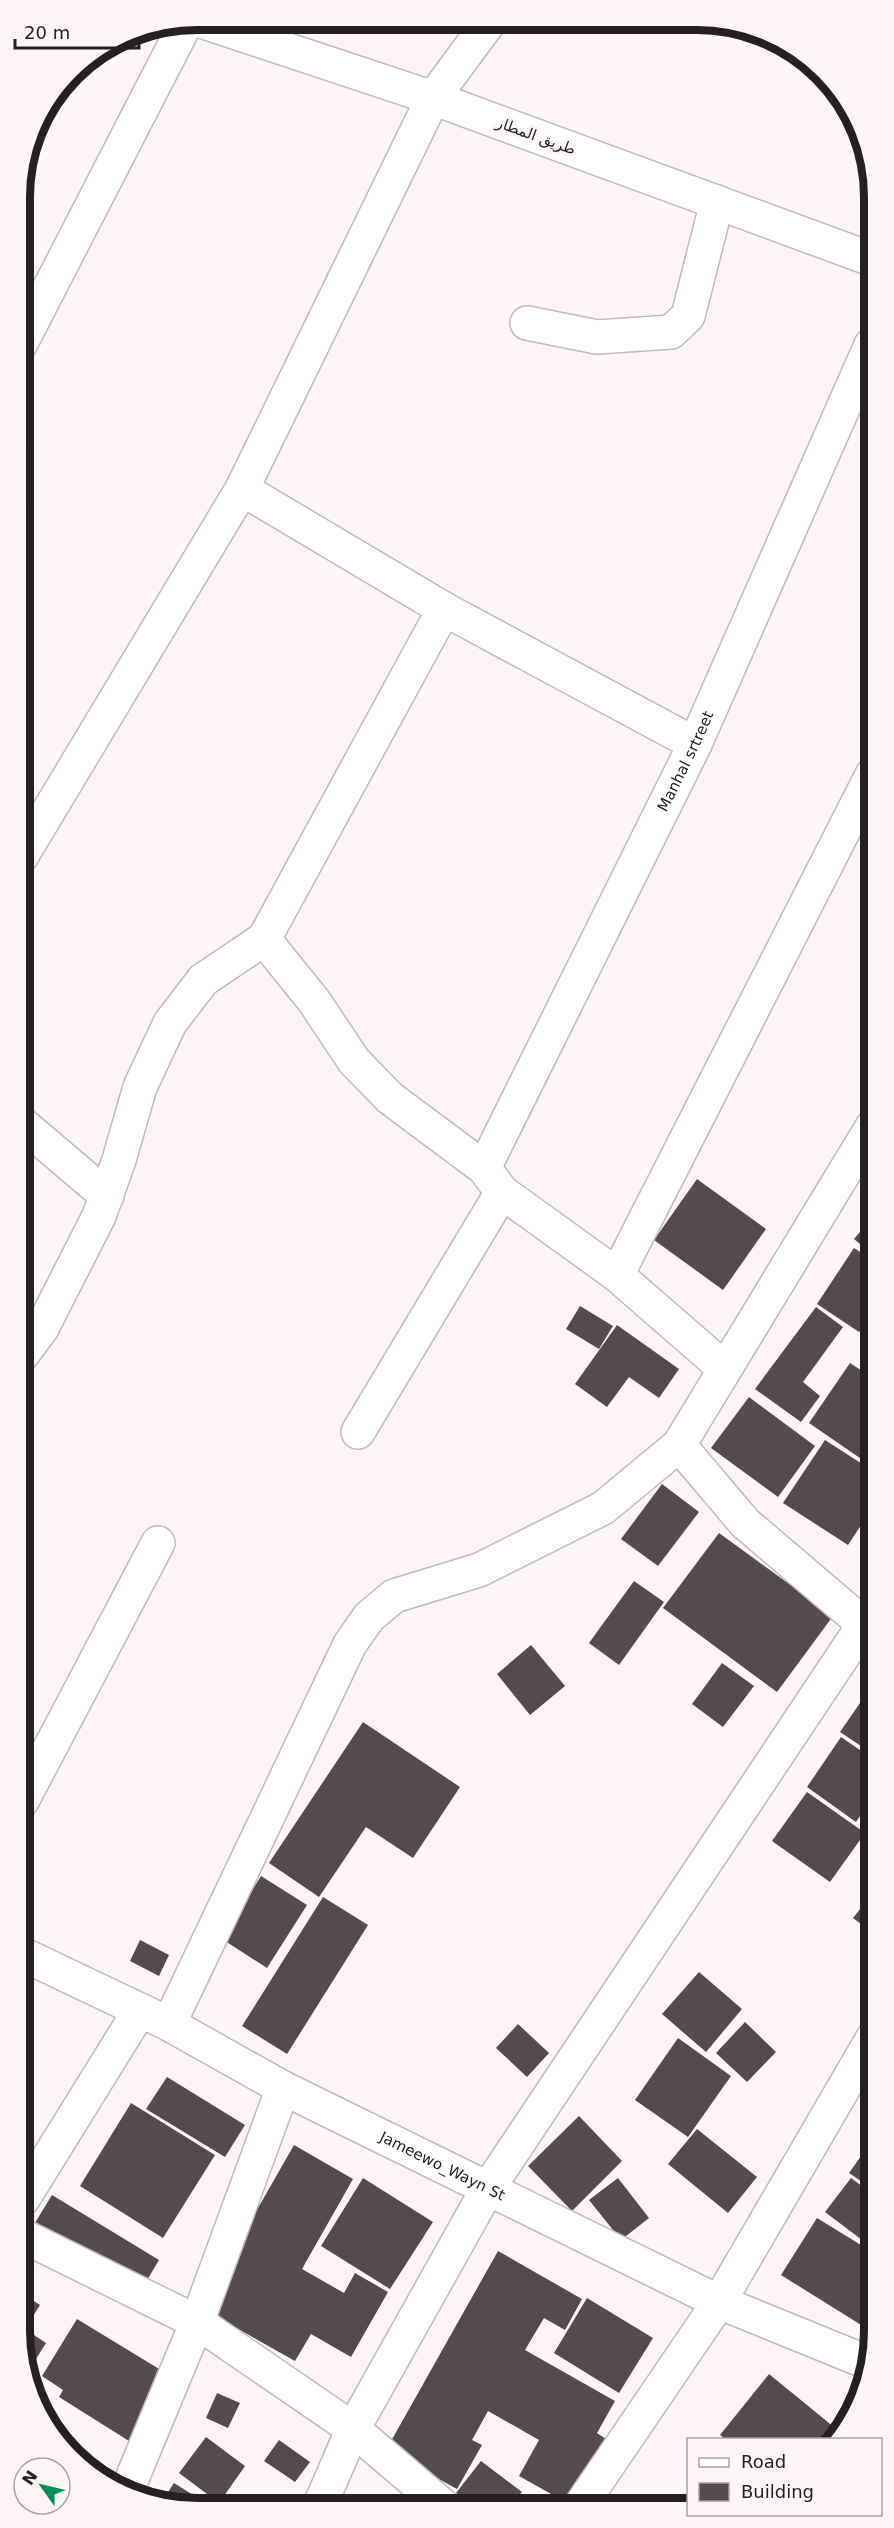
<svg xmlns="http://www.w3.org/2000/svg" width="894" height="2528" font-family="'DejaVu Sans',Vazirmatn,sans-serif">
  <rect width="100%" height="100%" fill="#fef5f6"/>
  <path fill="#564b4c" d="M697,1179l69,50 -43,61 -69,-50z
    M873,1216v39l-19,-16z
    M854,1248l19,12v52l-14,20 -42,-28z
    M580,1306l33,20 -14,23 -33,-20z
    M816,1307l27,20 -40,55 17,14 -19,26 -46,-33z
    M617,1325l62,44 -20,29 -30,-21 -22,30 -32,-23z
    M873,1325v16l-8,-6z
    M850,1363l23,15v89l-64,-44z
    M749,1397l66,49 -37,51 -67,-49z
    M825,1440l48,31v36l-25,38 -65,-42z
    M662,1484l37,28 -41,54 -37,-27z
    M719,1533l114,83 -56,76 -114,-84z
    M634,1581l30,21 -45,63 -30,-22z
    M531,1645l34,41 -35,29 -33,-41z
    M722,1663l32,23 -31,41 -31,-23z
    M873,1684v70l-33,-22z
    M363,1722l97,65 -47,71 -47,-31 -47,70 -50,-34z
    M841,1737l32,22v38l-17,25 -49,-35z
    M807,1792l58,41 -35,49 -58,-41z
    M261,1876l46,29 -40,63 -45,-29z
    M872,1894l1,1 1,39 -21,-16z
    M323,1897l45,28 -81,129 -45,-28z
    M140,1940l29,15 -10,21 -29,-15z
    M699,1972l43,37 -36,43 -44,-38z
    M745,2022l31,30 -29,30 -31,-29z
    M518,2024l31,29 -22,24 -31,-29z
    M678,2038l53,38 -43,61 -53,-37z
    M167,2077l78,48 -20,32 -79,-48z
    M131,2103l84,52 -52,83 -83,-52z
    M579,2116l43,45 -50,50 -44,-45z
    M697,2129l60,48 -29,36 -60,-49z
    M874,2138v49l-1,2 -24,-16z
    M294,2145l59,34 -51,90 42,24 11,-20 33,19 -37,65 -40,-23 -16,27 -94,-53z
    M363,2178l70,44 -43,67 -69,-43z
    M618,2178l31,40 -28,22 -32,-40z
    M851,2178l23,17v54l-49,-37z
    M52,2195l107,65 -19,32 -107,-66z
    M817,2218l57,35v80l-93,-58z
    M498,2251l84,48 -17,31 -21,-12 -19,32 90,51 -18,32 9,6 -37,65 -50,-28 20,-36 -51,-29 -16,29 10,5 -25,44 -71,-39z
    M23,2294l17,11 -15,24 21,14 -20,32 -3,-9z
    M587,2298l66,40 -34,55 -65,-40z
    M77,2319l92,56 -40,66 -70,-44 4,-7 -21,-14z
    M769,2374l71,58 -4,8h-110l-6,-5z
    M217,2393l23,10 -12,25 -22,-10z
    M206,2437l39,29 -26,37 -40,-30z
    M279,2440l31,22 -15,20 -31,-21z
    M481,2461l41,31 -11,13h-38l-17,-12z
    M174,2483l35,22 -49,-1z"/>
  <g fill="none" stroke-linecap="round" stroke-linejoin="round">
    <defs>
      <g id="minor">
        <path d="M527,323l70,14 74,-5 17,-16 29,-114"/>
        <path d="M20,345l167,-324"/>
        <path d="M242,489l202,120 251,135"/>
        <path d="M444,609l-180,330 50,62 40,60 36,37 94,70 18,24 115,83 108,94"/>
        <path d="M21,857l221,-368 191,-391 57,-77"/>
        <path d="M21,1123l86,73"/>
        <path id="s1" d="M484,1168l211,-424 176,-399"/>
        <path d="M617,1275l255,-500"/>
        <path d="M22,1355l20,-27 57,-112 20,-56 21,-73 30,-64 33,-43 61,-41"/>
        <path d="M358,1432l144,-240"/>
        <path d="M679,1445l66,78 128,109"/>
        <path d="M22,1801l136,-258"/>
        <path id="s2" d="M22,1954l147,70 114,64 436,214 150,61"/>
        <path d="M169,2024l181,-380 19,-27 25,-21 85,-26 124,-62 76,-63 193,-318"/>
        <path d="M23,2199l117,-189"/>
        <path d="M23,2236l174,86 156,107 89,76"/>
        <path d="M126,2493l71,-171 86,-234"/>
        <path d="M320,2505l33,-76 134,-239 386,-579"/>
        <path d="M581,2505l138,-203 155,-266"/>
      </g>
      <path id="major" d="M198,20l235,78 438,161"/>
    </defs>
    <use href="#minor" stroke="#c5b8ba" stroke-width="36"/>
    <use href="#major" stroke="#c5b8ba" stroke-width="36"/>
    <use href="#minor" stroke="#fff" stroke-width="33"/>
    <use href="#major" stroke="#fff" stroke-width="33"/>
  </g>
  <g text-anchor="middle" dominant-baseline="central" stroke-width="6" stroke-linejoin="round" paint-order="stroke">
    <g font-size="15" fill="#262121" stroke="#fef5f6">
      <text transform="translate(536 136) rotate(20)">طريق المطار</text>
      <text stroke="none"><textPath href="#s1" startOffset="454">Manhal srtreet</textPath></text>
      <text stroke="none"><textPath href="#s2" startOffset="471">Jameewo_Wayn St</textPath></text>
    </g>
  </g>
  <path d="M0 0H894V2528H0ZM197 30H697A167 167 0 0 1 864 197V2331A167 167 0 0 1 697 2498H197A167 167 0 0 1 30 2331V197A167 167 0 0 1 197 30Z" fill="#fef5f6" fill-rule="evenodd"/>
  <path fill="none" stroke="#262121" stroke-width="8" d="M197 30H697A167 167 0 0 1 864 197V2331A167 167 0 0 1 697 2498H197A167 167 0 0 1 30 2331V197A167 167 0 0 1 197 30Z"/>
  <rect x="687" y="2438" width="195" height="78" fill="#fef5f6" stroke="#a8a0a1" stroke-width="1.5"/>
  <rect x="699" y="2458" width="30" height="9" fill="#ffffff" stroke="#a8a0a1" stroke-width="1.5"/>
  <text x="741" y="2468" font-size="18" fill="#262121">Road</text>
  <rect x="699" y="2483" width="30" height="18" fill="#564b4c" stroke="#a8a0a1" stroke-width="1.5"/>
  <text x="741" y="2498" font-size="18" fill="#262121">Building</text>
  <g transform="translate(42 2486) rotate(304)"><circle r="28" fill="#fef5f6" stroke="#a8a0a1" stroke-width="1.5"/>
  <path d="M0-4.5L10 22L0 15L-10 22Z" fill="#008f4e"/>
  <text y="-9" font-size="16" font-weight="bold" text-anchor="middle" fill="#262121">N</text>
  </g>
  <path d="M15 39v9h124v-9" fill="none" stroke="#262121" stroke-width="3"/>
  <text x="24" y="39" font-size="18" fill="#262121" stroke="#fef5f6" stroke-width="4.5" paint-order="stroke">20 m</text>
</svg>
